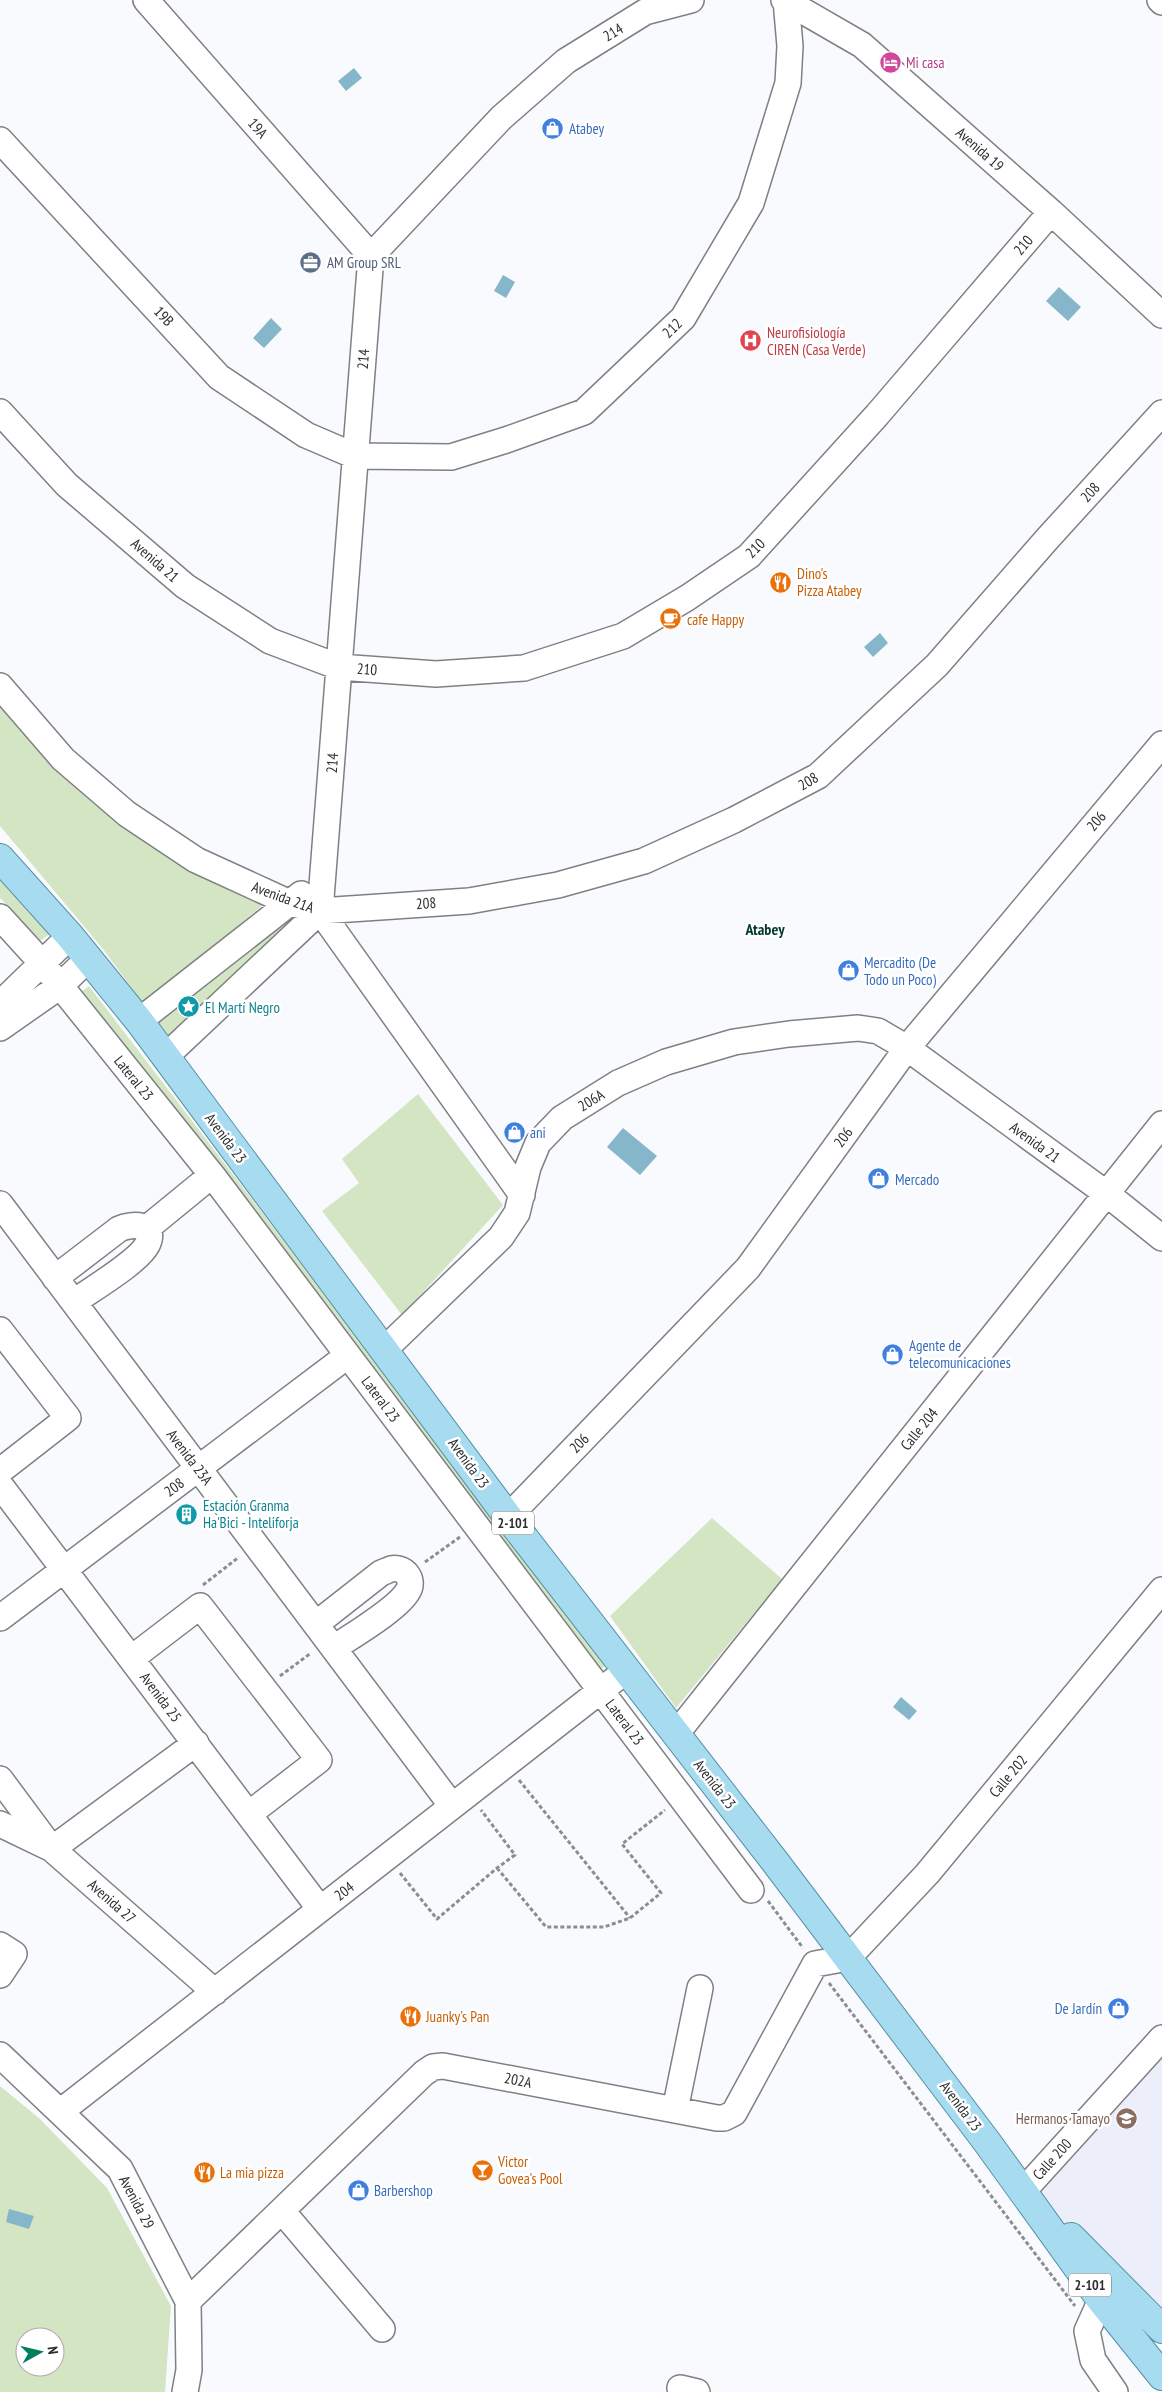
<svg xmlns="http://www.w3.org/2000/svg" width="1162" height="2392" font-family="'PT Sans Narrow',sans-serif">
  <rect width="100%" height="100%" fill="#f9fafe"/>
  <path fill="#eceffa" d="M1162,2046v283l-138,-139z"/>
  <path fill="#d4e5c4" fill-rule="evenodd" d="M0,698l54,64 211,141 -121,102 -41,-56 -103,-123z
    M0,877l51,56 -11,8 -40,-43z
    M293,910l14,6 -136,125 -16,-21z
    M89,986l518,678 -8,7 -519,-678z
    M418,1094l85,111 -101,110 -80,-104 37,-28 -17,-24z
    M712,1518l70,61 -106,129 -66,-92z
    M0,2086l40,33 67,69 64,118 -6,86h-165zM25,2337h30v30h-30z"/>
  <path fill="#86b6ca" d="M354,68l8,10 -16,13 -8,-10z
    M503,275l12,7 -9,16 -12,-7z
    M1059,287l22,20 -13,14 -22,-20z
    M271,318l11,11 -18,19 -11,-10z
    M880,633l8,10 -15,14 -9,-10z
    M623,1128l34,28 -17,19 -33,-28z
    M901,1697l16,14 -8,9 -16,-13z
    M9,2209l25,7 -5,13 -23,-7z"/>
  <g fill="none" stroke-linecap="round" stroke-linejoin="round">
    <defs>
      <path id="minor" d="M146,0l225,256
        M784,0l78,45 189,167 111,103
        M1160,0l2,2
        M0,140l219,237 87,58 49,21 96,1 55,-17 78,-28 99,-94 68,-115 37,-120 2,-37 -4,-46
        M0,412l67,73 118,101 85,55 69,26 97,7 88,-6 99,-32 64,-38 62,-42 128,-141 174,-203
        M0,686l63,73 64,55 69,46 94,43 30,8 149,-10 89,-16 86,-24 90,-41 84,-44 119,-111 111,-127 114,-125
        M320,911l202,284
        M0,917l42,46 170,212 539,715
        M0,1004l70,-68
        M139,1021l162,-127
        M0,1028l60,-42 28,-27
        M165,1057l155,-146 51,-655 130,-138 65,-57 79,-49 46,-12
        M0,1204l452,602
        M146,1229l66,-54
        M55,1278l64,-49c13,-6 39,-6 28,16 -9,17 -55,44 -73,57
        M0,1330l68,88 -68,53
        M385,1349l116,-112 16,-24 11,-46 10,-24 24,-25 56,-35 48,-21 68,-20 55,-8 69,-6 20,3 29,17 200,146 55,44
        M0,1485l320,424
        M508,1517l240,-249 159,-220 255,-304
        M0,1618l347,-262
        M316,1624l65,-51c3,-1 7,-3 10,-4 13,-3 24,10 17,22 -10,18 -55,44 -74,57
        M132,1658l68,-52 119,154 -70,54
        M676,1734l486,-610
        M0,1779l49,66
        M0,1824l52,25 163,143
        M52,1849l144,-106
        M0,1945l14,9 -14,21
        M0,2055l120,114 68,132 1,69 -4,22
        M675,2110l25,-122
        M60,2112l567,-442
        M1024,2190l138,-152
        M282,2211l100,118
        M1101,2300l-14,31 6,29 22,32
        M188,2301l236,-228 9,-6 10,-1 274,52h7l10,-5 81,-149 33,-6 79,-84 235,-284
        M680,2388l17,4"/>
      <path id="major" d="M0,858l70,78 69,85 369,496 268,346 211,279 114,158 61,76
        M1071,2237l91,92"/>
    </defs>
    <use href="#minor" stroke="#7f8084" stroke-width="28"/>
    <use href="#major" stroke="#5690a6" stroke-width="30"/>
    <path stroke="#8c8d90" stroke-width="3" stroke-dasharray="4 2.5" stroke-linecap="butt" d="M425,1562l35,-25
      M203,1585l36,-28
      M280,1676l31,-23
      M519,1780l111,138
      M497,1868l49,59h58l26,-9 31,-25 -39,-49 43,-34
      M400,1873l37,46 60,-51 18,-13 -34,-45
      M768,1901l35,47
      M829,1983l246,323"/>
    <use href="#minor" stroke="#fff" stroke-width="25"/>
    <use href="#major" stroke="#a7dcf0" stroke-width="28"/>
  </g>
  <defs>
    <symbol id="hotel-disc" viewBox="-11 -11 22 22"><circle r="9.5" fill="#d1479c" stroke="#fff"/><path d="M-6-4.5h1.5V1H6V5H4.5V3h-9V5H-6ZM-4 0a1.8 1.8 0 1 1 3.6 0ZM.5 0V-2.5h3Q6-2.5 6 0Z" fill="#fff"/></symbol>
    <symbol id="shop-disc" viewBox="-11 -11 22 22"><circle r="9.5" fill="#3f7fe0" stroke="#fff"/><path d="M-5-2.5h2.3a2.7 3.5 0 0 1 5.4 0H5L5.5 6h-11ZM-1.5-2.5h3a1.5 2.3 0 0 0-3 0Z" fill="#fff"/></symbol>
    <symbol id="office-disc" viewBox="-11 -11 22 22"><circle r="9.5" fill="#5c6f8a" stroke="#fff"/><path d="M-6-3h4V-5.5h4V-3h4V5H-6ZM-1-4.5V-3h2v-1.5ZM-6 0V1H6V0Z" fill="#fff"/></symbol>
    <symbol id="hospital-disc" viewBox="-11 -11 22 22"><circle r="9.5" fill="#e0444e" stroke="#fff"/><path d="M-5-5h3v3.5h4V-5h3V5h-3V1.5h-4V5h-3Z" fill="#fff"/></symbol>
    <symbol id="restaurant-disc" viewBox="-11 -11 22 22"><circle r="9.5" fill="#e8710a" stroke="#fff"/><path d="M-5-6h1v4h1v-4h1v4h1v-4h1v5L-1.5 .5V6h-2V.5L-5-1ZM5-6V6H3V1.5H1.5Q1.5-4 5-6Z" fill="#fff"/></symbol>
    <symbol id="cafe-disc" viewBox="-11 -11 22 22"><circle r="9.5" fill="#e8710a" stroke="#fff"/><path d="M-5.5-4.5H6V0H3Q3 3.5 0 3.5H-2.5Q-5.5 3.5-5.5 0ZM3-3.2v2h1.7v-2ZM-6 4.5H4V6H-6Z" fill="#fff"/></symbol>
    <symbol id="sight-disc" viewBox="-11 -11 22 22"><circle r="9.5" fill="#0f9aa8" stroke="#fff"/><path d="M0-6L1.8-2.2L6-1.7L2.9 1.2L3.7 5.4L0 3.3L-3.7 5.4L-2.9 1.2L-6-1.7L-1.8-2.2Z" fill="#fff"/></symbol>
    <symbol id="building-disc" viewBox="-11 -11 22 22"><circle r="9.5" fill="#0f9aa8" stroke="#fff"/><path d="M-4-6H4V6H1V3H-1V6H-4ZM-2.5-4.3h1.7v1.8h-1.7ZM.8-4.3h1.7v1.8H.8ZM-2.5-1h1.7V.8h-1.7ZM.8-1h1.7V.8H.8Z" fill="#fff"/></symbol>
    <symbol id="university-disc" viewBox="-11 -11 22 22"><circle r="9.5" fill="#8d6e63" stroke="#fff"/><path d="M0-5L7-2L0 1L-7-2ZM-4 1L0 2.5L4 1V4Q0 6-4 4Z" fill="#fff"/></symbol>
    <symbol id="bar-disc" viewBox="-11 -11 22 22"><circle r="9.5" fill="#e8710a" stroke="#fff"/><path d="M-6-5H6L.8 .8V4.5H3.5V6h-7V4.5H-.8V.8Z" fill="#fff"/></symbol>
  </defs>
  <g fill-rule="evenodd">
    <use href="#hotel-disc" x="878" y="50" width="25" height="25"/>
    <use href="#shop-disc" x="540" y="116" width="25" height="25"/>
    <use href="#office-disc" x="298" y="250" width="25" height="25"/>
    <use href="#hospital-disc" x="738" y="328" width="25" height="25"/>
    <use href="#restaurant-disc" x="768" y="570" width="25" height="25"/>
    <use href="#cafe-disc" x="658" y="606" width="25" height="25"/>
    <use href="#shop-disc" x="836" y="958" width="25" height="25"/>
    <use href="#sight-disc" x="176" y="994" width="25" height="25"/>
    <use href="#shop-disc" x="502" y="1120" width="25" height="25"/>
    <use href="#shop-disc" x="866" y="1166" width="25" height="25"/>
    <use href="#shop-disc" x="880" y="1342" width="25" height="25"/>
    <use href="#building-disc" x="174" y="1502" width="25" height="25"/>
    <use href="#shop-disc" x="1106" y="1996" width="25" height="25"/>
    <use href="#restaurant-disc" x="398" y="2004" width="25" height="25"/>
    <use href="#university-disc" x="1114" y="2106" width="25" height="25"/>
    <use href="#bar-disc" x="470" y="2158" width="25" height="25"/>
    <use href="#restaurant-disc" x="192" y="2160" width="25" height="25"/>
    <use href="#shop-disc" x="346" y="2178" width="25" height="25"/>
  </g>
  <g text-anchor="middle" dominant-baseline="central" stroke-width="5" stroke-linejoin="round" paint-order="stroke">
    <g fill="#fff" stroke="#6d6d6e" stroke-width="1">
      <rect x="492" y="1511.5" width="42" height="23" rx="4"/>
      <rect x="1069" y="2273.5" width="42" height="23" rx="4"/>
    </g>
    <g font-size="14" font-weight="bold" fill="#2e2e30">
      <text x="513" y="1523">2-101</text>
      <text x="1090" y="2285">2-101</text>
    </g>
    <g font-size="15" fill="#2e2e30" stroke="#fff">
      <text transform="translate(613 32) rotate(-32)">214</text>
      <text transform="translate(258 128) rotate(49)">19A</text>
      <text transform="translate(980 149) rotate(41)">Avenida 19</text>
      <text transform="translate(1023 245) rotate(-50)">210</text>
      <text transform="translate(164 316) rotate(47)">19B</text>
      <text transform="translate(672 328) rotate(-44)">212</text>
      <text transform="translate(363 359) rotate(-86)">214</text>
      <text transform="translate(1090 492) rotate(-48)">208</text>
      <text transform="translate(755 548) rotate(-45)">210</text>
      <text transform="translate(155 560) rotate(41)">Avenida 21</text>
      <text transform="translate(367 669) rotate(4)">210</text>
      <text transform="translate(332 763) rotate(-86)">214</text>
      <text transform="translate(808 781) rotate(-31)">208</text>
      <text transform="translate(1096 821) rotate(-50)">206</text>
      <text transform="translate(283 897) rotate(20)">Avenida 21A</text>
      <text transform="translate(426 903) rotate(-4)">208</text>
      <text transform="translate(134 1078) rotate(51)">Lateral 23</text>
      <text transform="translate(591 1100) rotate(-32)">206A</text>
      <text transform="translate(843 1137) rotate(-54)">206</text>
      <text transform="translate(226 1138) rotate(53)">Avenida 23</text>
      <text transform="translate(1035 1142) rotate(36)">Avenida 21</text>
      <text transform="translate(381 1399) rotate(53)">Lateral 23</text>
      <text transform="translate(919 1429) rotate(-51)">Calle 204</text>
      <text transform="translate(579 1443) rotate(-46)">206</text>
      <text transform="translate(190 1457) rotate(53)">Avenida 23A</text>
      <text transform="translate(469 1463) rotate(54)">Avenida 23</text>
      <text transform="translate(174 1487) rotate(-37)">208</text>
      <text transform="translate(161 1697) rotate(53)">Avenida 25</text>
      <text transform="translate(625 1722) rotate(53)">Lateral 23</text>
      <text transform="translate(1008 1776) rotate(-50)">Calle 202</text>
      <text transform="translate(715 1784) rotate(52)">Avenida 23</text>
      <text transform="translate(344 1891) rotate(-38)">204</text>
      <text transform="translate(112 1901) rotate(41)">Avenida 27</text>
      <text transform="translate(518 2080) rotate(11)">202A</text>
      <text transform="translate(961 2106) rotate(53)">Avenida 23</text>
      <text transform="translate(1052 2159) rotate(-48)">Calle 200</text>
      <text transform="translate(137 2202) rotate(62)">Avenida 29</text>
    </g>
    <g font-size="15" fill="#b23c85" stroke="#fff" text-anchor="start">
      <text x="906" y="62">Mi casa</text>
    </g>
    <g font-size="15" fill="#366cbe" stroke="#fff" text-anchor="start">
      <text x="569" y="128">Atabey</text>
      <text x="864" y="962">Mercadito (De<tspan x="864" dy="17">Todo un Poco)</tspan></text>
      <text x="530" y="1132">ani</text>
      <text x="895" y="1179">Mercado</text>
      <text x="909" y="1345">Agente de<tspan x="909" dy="17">telecomunicaciones</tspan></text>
      <text x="1102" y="2008" text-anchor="end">De Jardín</text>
      <text x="374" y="2190">Barbershop</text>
    </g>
    <g font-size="15" fill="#4e5e75" stroke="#fff" text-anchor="start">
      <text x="327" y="262">AM Group SRL</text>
    </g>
    <g font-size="15" fill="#be3a42" stroke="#fff" text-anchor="start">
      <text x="767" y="332">Neurofisiología<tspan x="767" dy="17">CIREN (Casa Verde)</tspan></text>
    </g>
    <g font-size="15" fill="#c56008" stroke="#fff" text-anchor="start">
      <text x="797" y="573">Dino's<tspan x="797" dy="17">Pizza Atabey</tspan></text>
      <text x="687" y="619">cafe Happy</text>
      <text x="426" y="2016">Juanky's Pan</text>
      <text x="498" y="2161">Victor<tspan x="498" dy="17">Govea's Pool</tspan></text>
      <text x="220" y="2172">La mia pizza</text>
    </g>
    <g font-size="15" fill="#0d838f" stroke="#fff" text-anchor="start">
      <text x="205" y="1007">El Martí Negro</text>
      <text x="203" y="1505">Estación Granma<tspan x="203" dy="17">Ha'Bici - Inteliforja</tspan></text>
    </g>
    <g font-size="15" fill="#785e54" stroke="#fff" text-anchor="end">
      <text x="1110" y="2118">Hermanos Tamayo</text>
    </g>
    <g font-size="16" font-weight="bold" fill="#063b2b" stroke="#fff">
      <text x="765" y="929">Atabey</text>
    </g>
  </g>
  <g transform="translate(40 2352) rotate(82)"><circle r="24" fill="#ffffff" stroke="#ababac"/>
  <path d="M0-4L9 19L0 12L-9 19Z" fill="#007f5f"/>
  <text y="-8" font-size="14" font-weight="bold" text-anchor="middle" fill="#2e2e30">N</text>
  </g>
</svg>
